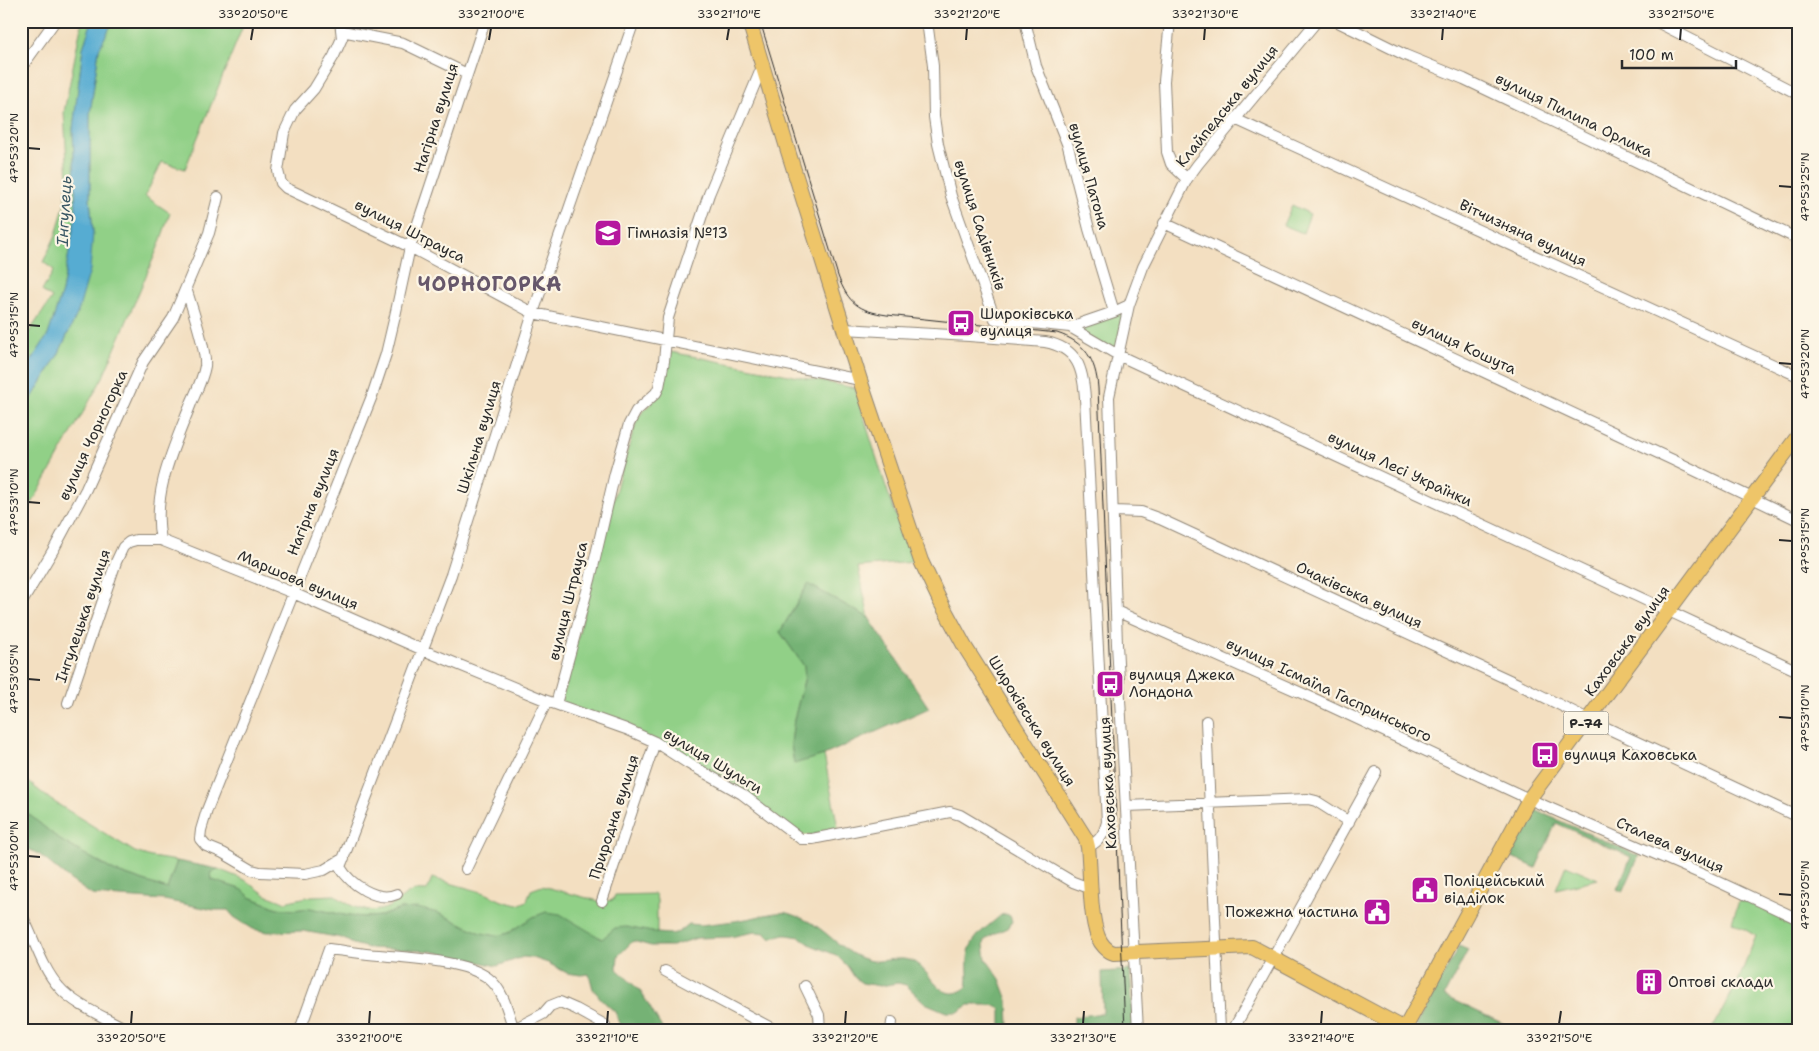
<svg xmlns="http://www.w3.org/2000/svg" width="1819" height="1051" font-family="'Shantell Sans',sans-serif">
  <rect width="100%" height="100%" fill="#fcf5e5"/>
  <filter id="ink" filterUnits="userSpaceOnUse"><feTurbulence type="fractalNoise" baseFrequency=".02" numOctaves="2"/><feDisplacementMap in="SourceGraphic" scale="10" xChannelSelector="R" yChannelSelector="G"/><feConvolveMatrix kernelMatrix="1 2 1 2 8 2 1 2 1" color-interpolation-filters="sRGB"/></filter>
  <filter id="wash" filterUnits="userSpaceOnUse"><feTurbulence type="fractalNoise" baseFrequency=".0096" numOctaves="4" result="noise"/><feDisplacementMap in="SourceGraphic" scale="20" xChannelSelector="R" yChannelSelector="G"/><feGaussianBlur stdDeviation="1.12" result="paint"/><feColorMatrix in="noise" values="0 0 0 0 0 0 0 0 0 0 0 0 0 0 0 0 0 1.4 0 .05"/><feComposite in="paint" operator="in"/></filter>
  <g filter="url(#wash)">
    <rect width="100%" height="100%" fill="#f3dfc1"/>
    <path fill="#91d087" stroke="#5e7e59" d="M82,21h10l-9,27 -10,81 3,84 -14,79 -14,43 -27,42v-33l31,-46 -10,-7 12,-21 -11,-8 13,-27 8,-29 4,-26 -4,-68z
      M113,21h132l-60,148 -23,-7 -17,34 25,17 -11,32 -56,132 -82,146v-107l37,-61 20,-43 15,-80 -3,-34v-84l9,-65z
      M1292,205l18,9 -7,19 -20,-8z
      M1129,305l-11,50 -48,-28z
      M671,352l184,36c18,58 35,117 59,174l-56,5 11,51 -61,-34 -28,48 24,34 1,10 -11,44 -3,24 3,19 30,-8 14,73 -26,7h-10l-110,-72 -131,-61 59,-228 18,-57 24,-25z
      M21,776l30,24 84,52 16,5 26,4 -10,28 -53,-18 -54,-31 -39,-32z
      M1566,865l32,14 -42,10z
      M218,869l27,11 21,15 18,7 28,-6 23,-1c16,13 36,21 56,11 7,-4 13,-11 20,-14 4,-2 11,-1 16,-1l5,-13 53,15 17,8 16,4 9,-4 4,-11 11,-4 60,16 11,-2 2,-5 40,-1 2,6v33c-20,-3 -38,-10 -54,6l-4,-2 -90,-4 -12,3 -16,-3 -43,-20 -38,-4 -19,7 -12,1 -20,-1 -39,-8 -16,2 -17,-2 -27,-11 -7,-7 -31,-10 -1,-7z
      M1739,901h7l52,25v104h-86l27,-51 17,-43 -24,-14z"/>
    <path fill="#74b274" stroke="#506e50" d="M808,584l61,34 60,90 -105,47 -30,9 -3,-20 3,-24 11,-43 -1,-11 -24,-34z
      M21,808l39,32 54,31 53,18 10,-28 41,8 -7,4 1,7 31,10 7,7 27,11 17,2 16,-2 39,8 20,1 12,-1 19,-7 17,-1 21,5 43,20 16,3 12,-3 24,-16 13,-5 14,2 42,25 13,-11 11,-1 31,6 14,1 8,-2 10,-8 12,1c15,-2 30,-3 45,-6 13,-2 29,-8 42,-6 8,2 18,7 25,11 18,11 32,30 54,36 13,4 28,-4 42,0 21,5 30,49 58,27 2,-10 0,-19 1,-28 1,-22 19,-31 33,-44l5,-1 4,2 2,5 -3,6 -17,8 -7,5 -1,5 2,14 14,20 8,21 1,30h-8v-21l-8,-4h-24l-11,7h-12l-21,-9 -19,-18 -8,-2 -18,3 -18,-3 -7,-5 -7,-11 -12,-12 -25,-10 -11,-8 -13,-2h-7l-9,4 -6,-6 -10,-1 -25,5 -33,1 -25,8h-21l-18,-5 -15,15 -1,13 24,23 22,38h-40l-8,-18 -13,-12 -9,-11 -4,-15 -8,1 -14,-2 -19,-10 -15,-5 -10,-1 -26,9 -67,-15 -61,-3 -16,-4 -11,-6 -39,-7 -36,1 -14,-3 -19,-12 -6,-7h-14l-50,-10 -72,-5 -23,-16 -29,-24 -19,-10z
      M1535,810l104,46 -16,36 -6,-3 14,-32 -75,-34 -20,45 -26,-12z
      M1459,946l9,4 -24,46 73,34h-92l-9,-4z
      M1130,970l4,60h-60v-13l29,-4 -1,-41z"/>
    <path fill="#56acd2" stroke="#406c7e" d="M92,21h21l-14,28 -9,65v84l3,34 -3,38 -12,42 -20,43 -37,61v-39l27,-42 14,-43 14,-79 -3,-84 10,-81z"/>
  </g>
  <g filter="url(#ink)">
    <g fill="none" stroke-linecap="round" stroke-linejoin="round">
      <defs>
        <path id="minor" d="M340,21l2,17 -8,18 -20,33 -19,21 -11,23 -6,38 3,12 5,5 124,59 123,66 327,67
          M927,21l6,45 1,51 4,27 13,52 44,123 75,8 44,-15 15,-7
          M1025,21l11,45 32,80 21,83 25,83
          M1170,21l-6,60 3,71 4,12 16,15
          M1336,21l69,34 59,24 334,160
          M1655,21l143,73
          M342,31l61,12 64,31
          M21,68l34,-47
          M1235,119l563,257
          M1164,223l509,237 125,60
          M1070,327l48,28 680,316
          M844,329l125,7 76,6c33,6 38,27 40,56l22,424c-3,12 -7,19 -19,25
          M1113,511l28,1 19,7 358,165 76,38 204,95
          M161,540c-10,-48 14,-95 31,-139 5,-11 11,-23 13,-35 2,-15 -14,-61 -19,-78
          M21,604l34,-57 31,-58 57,-127 30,-44 36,-85 9,-36
          M1116,611l201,89 212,99 177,77 92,43
          M68,703l48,-141 7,-15 6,-5 7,-2h25l132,53 130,57 124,51 79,28 29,13 34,22 53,30 59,45h11l138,-27 10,3 113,67 19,7
          M556,704l34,-124 25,-107 14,-49 7,-13 20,-18 3,-6 5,-26 4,-43 41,-124 53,-127
          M1206,721l14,309
          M1126,806l182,-7 8,2 33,21
          M344,858l-20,12 -19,4 -45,-2 -8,-2 -29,-17 -17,-7 -6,-7 1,-9 6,-20 165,-414 14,-42 9,-38 15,-69 75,-226
          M466,869l81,-168
          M397,894c-20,9 -47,-10 -57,-27l111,-292 82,-262 101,-292
          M602,901l53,-159
          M21,914c13,23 20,53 38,73 15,18 48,31 69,43
          M665,971l110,59
          M805,986l14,29 1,15
          M514,1029l29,-15 7,-8 10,-4 16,7 29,16 2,5
          M300,1030l29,-81c17,2 34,5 50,6 30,3 85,5 109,23 16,12 20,35 26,52
          M891,1030l1,-8
          M1138,1030l-21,-386 -8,-247 20,-92 14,-38 44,-88 11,-15 119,-143
          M1233,1030l143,-258"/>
        <path id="major" d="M749,21l39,130 72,229 61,181 19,40 25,46 121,192 2,8c3,26 1,66 10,90 3,7 9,14 16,16l138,-6 153,82
          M1404,1030l125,-231 269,-363"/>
      </defs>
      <use href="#minor" stroke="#8f8576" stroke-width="12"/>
      <use href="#major" stroke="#8f8576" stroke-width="16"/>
      <use href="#minor" stroke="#fff" stroke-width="10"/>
      <use href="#major" stroke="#eec569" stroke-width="14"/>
      <path stroke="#2b2b2b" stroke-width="1" d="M760,21l78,255c10,27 21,35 49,39l170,18c28,9 39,27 41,55l27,642"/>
    </g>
  </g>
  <path fill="none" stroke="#2b2b2b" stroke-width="2" d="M251,40l2,-12M489,40l2,-12M727,40l2,-12M966,40l1,-12M1204,40l1,-12M1442,40l1,-12M1680,40l1,-12M28,148l12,1M1779,186l13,1M28,325l12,1M1779,363l13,1M28,502l12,1M1779,540l13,1M28,679l12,1M1779,717l13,1M28,856l12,1M1779,894l13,1M131,1024l1,-13M369,1024l1,-13M607,1024l1,-13M845,1024l1,-13M1083,1024l1,-13M1321,1024l1,-13M1559,1024l2,-13"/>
  <defs>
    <symbol id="school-square" viewBox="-11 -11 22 22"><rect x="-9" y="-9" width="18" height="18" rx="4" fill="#b5179e" stroke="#fcf5e5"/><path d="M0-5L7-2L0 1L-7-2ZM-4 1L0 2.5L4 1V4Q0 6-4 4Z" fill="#fff"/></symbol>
    <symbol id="bus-square" viewBox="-11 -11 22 22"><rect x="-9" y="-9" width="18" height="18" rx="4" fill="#b5179e" stroke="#fcf5e5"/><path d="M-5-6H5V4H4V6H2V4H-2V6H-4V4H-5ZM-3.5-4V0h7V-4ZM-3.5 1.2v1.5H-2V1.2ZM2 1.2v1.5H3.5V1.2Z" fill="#fff"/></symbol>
    <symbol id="civic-square" viewBox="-11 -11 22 22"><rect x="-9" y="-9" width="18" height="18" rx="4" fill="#b5179e" stroke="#fcf5e5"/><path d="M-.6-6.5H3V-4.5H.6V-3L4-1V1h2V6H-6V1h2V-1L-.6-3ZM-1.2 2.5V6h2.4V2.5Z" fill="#fff"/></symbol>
    <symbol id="building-square" viewBox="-11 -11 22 22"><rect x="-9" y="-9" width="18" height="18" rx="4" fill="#b5179e" stroke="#fcf5e5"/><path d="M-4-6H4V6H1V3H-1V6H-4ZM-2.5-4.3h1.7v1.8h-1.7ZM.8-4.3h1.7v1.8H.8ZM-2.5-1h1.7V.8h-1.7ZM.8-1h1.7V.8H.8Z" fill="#fff"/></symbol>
  </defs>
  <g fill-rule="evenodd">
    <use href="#school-square" x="592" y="217" width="32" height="32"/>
    <use href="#bus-square" x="945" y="307" width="32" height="32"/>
    <use href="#bus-square" x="1094" y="668" width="32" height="32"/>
    <use href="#bus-square" x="1529" y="739" width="32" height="32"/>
    <use href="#civic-square" x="1409" y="874" width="32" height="32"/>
    <use href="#civic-square" x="1361" y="896" width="32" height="32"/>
    <use href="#building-square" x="1633" y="966" width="32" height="32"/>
  </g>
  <g text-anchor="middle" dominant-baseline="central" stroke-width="4.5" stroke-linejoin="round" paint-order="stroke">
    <rect fill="#fcf5e5" stroke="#6a6863" stroke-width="1" x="1563.5" y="711.5" width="45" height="23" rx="4"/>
    <g font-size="14" font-weight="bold" fill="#2b2b2b">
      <text x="1586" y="723">Р-74</text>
    </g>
    <g font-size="15" fill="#2b2b2b" stroke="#fcf5e5">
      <text transform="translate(1227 106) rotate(-51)">Клайпедська вулиця</text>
      <text transform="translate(1574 115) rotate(26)">вулиця Пилипа Орлика</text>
      <text transform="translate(436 118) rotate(-72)">Нагірна вулиця</text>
      <text transform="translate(1089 176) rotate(74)">вулиця Патона</text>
      <text transform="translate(980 225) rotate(72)">вулиця Садівників</text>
      <text transform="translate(410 231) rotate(27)">вулиця Штрауса</text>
      <text transform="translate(1523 233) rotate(25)">Вітчизняна вулиця</text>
      <text transform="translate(1464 346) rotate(25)">вулиця Кошута</text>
      <text transform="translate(93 435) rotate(-65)">вулиця Чорногорка</text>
      <text transform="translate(479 437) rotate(-73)">Шкільна вулиця</text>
      <text transform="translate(1400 469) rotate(25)">вулиця Лесі Українки</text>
      <text transform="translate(313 502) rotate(-68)">Нагірна вулиця</text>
      <text transform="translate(298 580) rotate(23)">Маршова вулиця</text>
      <text transform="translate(1359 595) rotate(25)">Очаківська вулиця</text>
      <text transform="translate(568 601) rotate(-76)">вулиця Штрауса</text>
      <text transform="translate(83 616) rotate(-71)">Інгулецька вулиця</text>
      <text transform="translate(1627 641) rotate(-54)">Каховська вулиця</text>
      <text transform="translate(1329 690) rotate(25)">вулиця Ісмаїла Гаспринського</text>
      <text transform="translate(1032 721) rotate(58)">Широківська вулиця</text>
      <text transform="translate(713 761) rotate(31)">вулиця Шульги</text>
      <text transform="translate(1108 783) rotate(-93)">Каховська вулиця</text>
      <text transform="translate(614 817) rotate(-72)">Природна вулиця</text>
      <text transform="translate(1670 845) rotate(24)">Сталева вулиця</text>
    </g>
    <g font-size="15" fill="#2b2b2b" stroke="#fcf5e5" text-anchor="start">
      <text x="627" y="233">Гімназія №13</text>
      <text x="980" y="314">Широківська<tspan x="980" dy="17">вулиця</tspan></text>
      <text x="1129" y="675">вулиця Джека<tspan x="1129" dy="17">Лондона</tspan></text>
      <text x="1564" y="755">вулиця Каховська</text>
      <text x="1444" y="881">Поліцейський<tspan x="1444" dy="17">відділок</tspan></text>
      <text x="1358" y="912" text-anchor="end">Пожежна частина</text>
      <text x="1668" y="982">Оптові склади</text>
    </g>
    <g font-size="16" font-style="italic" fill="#3a5865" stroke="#fcf5e5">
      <text transform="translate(64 211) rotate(-87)">Інгулець</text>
    </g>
    <g font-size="20" font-weight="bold" letter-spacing="1" fill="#66576b" stroke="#fcf5e5">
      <text x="490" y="284">ЧОРНОГОРКА</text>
    </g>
  </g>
  <rect width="1819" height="1051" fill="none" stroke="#fcf5e5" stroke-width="55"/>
  <path d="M1622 60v8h114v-8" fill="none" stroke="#2b2b2b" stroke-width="2.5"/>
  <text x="1629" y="60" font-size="15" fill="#2b2b2b" stroke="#fcf5e5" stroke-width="4" paint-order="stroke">100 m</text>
  <rect x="28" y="28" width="1764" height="996" fill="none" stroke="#2b2b2b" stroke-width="2"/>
  <g font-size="12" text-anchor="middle" fill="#2b2b2b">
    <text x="253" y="18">33°20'50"E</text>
    <text x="491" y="18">33°21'00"E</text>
    <text x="729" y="18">33°21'10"E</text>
    <text x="967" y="18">33°21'20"E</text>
    <text x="1205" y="18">33°21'30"E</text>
    <text x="1443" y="18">33°21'40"E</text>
    <text x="1681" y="18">33°21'50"E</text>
    <text transform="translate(14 148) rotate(-90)" y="4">47°53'20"N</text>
    <text transform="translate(1805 187) rotate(-90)" y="4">47°53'25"N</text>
    <text transform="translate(14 325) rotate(-90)" y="4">47°53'15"N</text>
    <text transform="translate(1805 364) rotate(-90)" y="4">47°53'20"N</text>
    <text transform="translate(14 502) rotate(-90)" y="4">47°53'10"N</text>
    <text transform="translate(1805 541) rotate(-90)" y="4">47°53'15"N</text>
    <text transform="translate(14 679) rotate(-90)" y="4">47°53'05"N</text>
    <text transform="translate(1805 718) rotate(-90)" y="4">47°53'10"N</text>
    <text transform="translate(14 856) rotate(-90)" y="4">47°53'00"N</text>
    <text transform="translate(1805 895) rotate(-90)" y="4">47°53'05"N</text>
    <text x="131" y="1042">33°20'50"E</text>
    <text x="369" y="1042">33°21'00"E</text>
    <text x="607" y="1042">33°21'10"E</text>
    <text x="845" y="1042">33°21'20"E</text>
    <text x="1083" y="1042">33°21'30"E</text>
    <text x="1321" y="1042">33°21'40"E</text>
    <text x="1559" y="1042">33°21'50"E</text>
  </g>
</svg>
